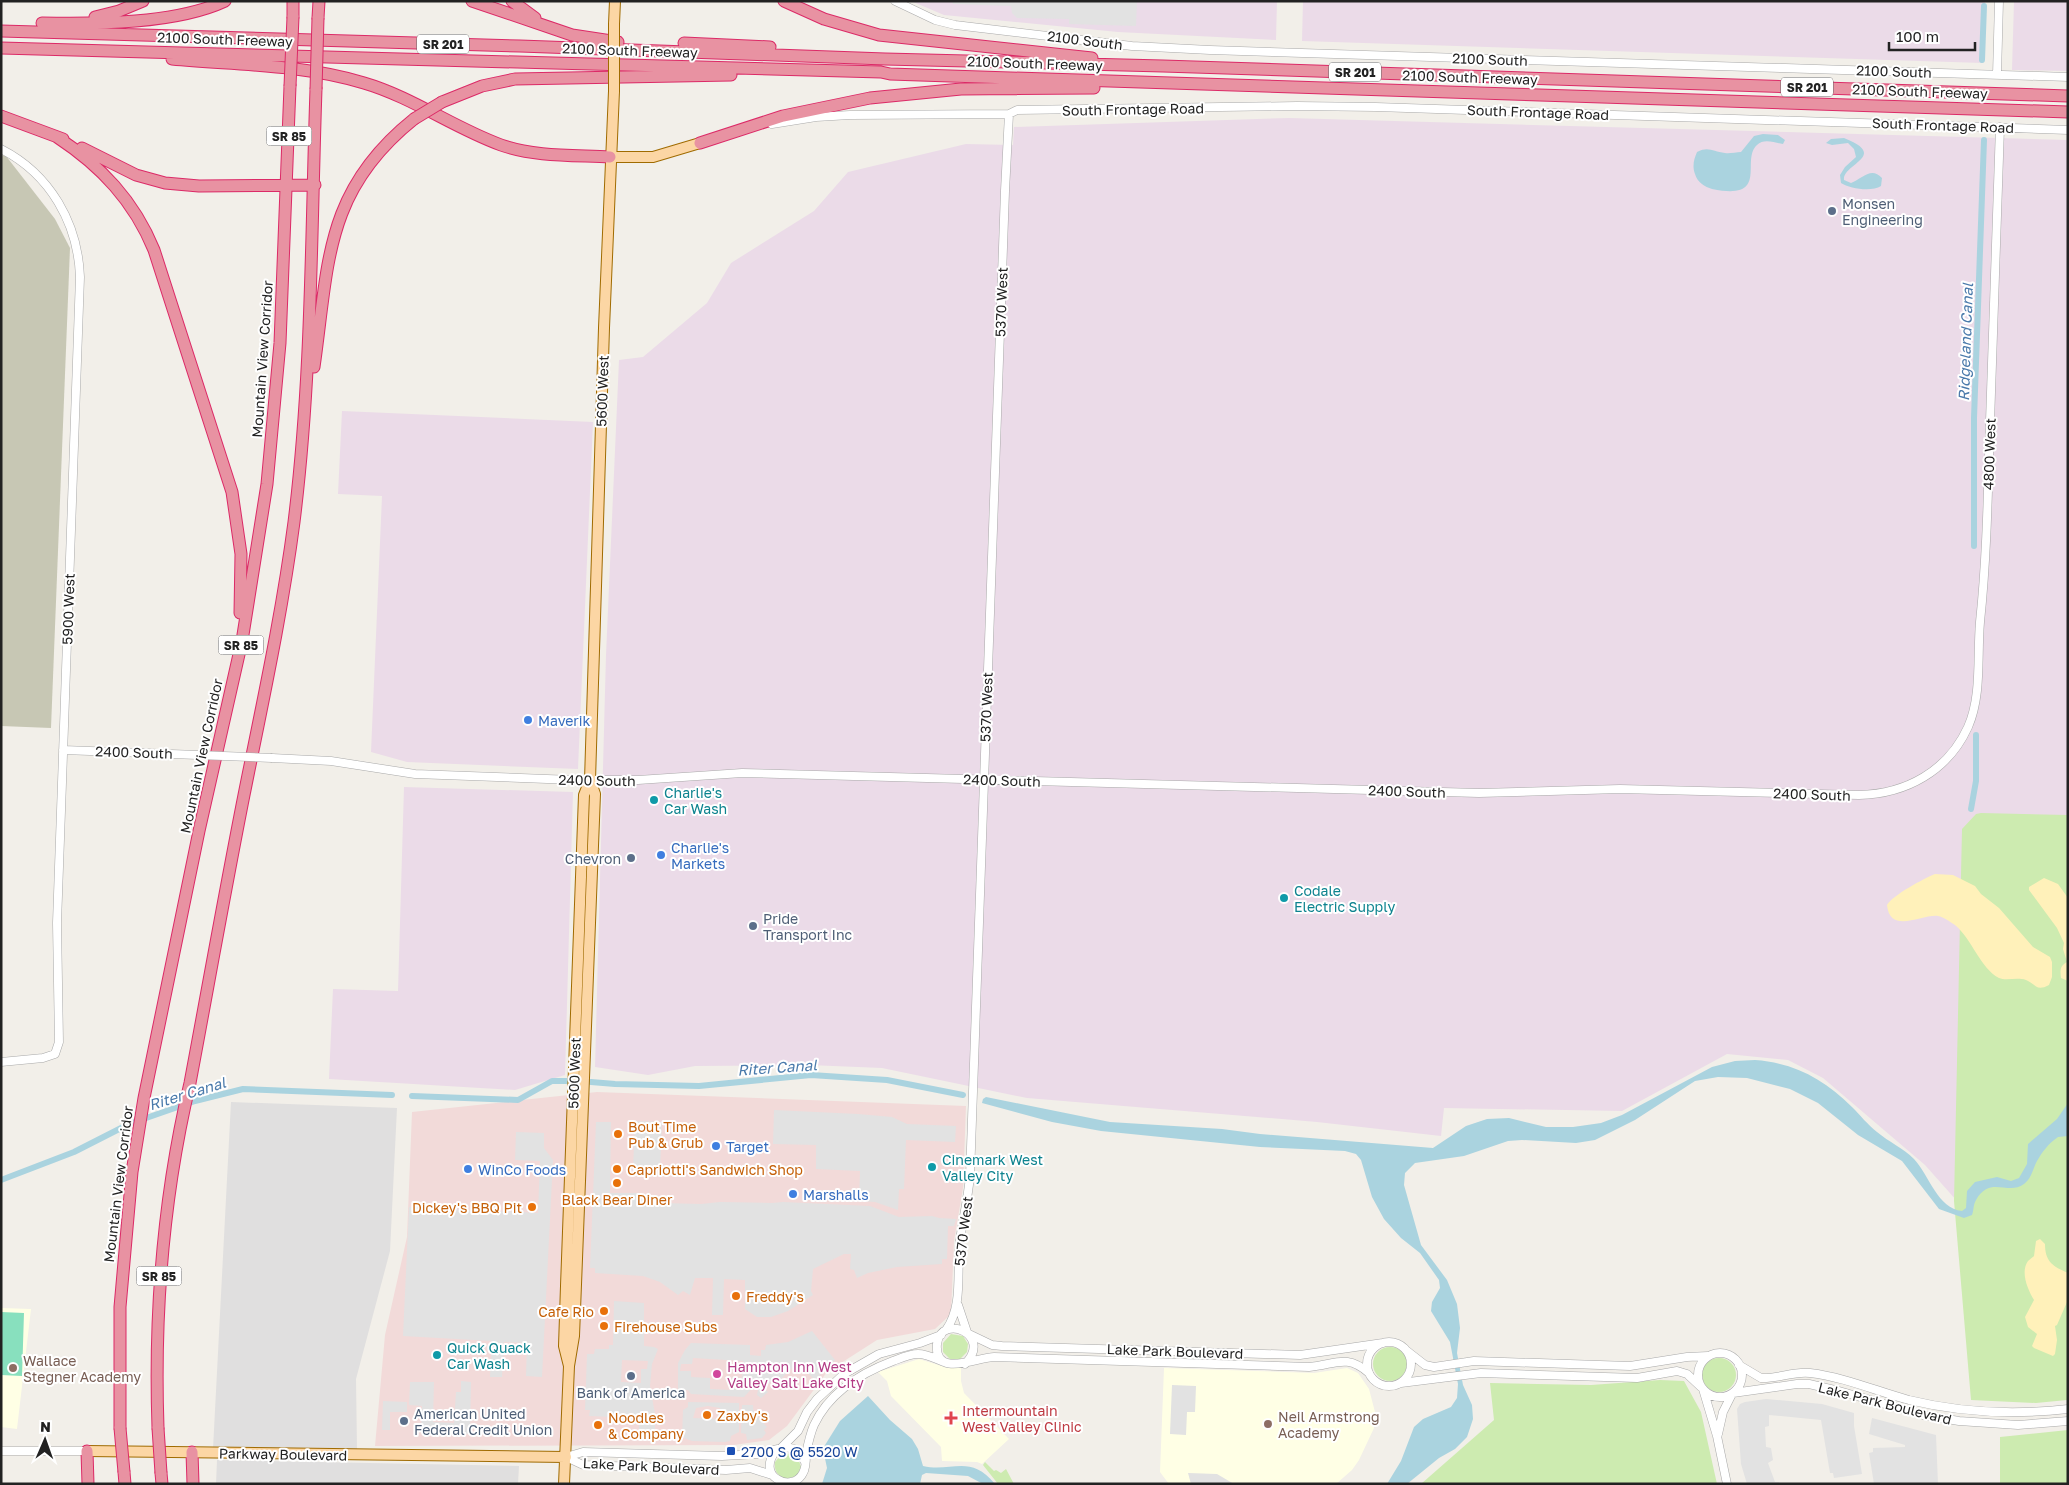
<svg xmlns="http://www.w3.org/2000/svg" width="2069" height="1485" font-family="'Golos Text',sans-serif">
  <rect width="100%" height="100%" fill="#f2efe9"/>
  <path fill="#e0dfdf" d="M231,1102l166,6 -7,143 -34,128 1,70h-144z
    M217,1460l302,6 -1,18h-302z"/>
  <path fill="#f2dad9" d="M597,1092l369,14 -3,82 -9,53 -3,73 -16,15 -58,11 -50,32 -40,54 -18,14 -35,5 -359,1 10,-111 22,-98 5,-125z"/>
  <path fill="#ebdbe8" d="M911,1h366l-1,39 -158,-8 -174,-17z
    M1303,1h682l-2,62 -681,-22z
    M2014,1h54v70l-56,-1z
    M1289,118l779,22v676l-111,385 -32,-36 -102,-87 -35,-18 -61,-6 -105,57 -178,-3 -3,28 -124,-14 -290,-24 -145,-30 -73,-3 -114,1 -47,9 -53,-8 11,-412 13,-295 24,-3 64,-54 24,-40 83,-52 34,-39 118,-28 47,1 1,-18z
    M342,411l251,11 -15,347 -171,-7 -36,-10 11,-256 -44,-2z
    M404,787l169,5 -8,283 -50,15 -186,-11 4,-90 65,2z"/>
  <path fill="#ffffe5" d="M1,1308l30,1 -14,120 -16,-2z
    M919,1359l29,9h13v13l3,12 45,46 -27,25 -5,-2 -35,-1 -1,-14 -50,-51 -4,-15 -9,-9z
    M1164,1368l150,5 33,-5 11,5 11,16 6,23 -1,16 -15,32 -7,10 -16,14h-167l-9,-12z"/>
  <path fill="#c7c7b4" d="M1,155l5,1 49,63 15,29 -19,480 -50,-2z"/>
  <path fill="#cdebb0" d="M1981,813l87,2 -1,585 -31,3 -65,-3 -17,-199 8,-372 14,-15z
    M951,1334l12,2 5,8 -1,8 -7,7h-10l-7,-7v-9z
    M1373 1364a17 17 0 1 1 34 0a17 17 0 1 1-34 0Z
    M1702 1375a17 17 0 1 1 34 0a17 17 0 1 1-34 0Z
    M1660,1380l24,1 17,31 16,72h-296l73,-64 -4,-37 101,2z
    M2068,1430v54h-68v-47z
    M791,1453l7,5 3,9 -4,9 -12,3c-8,-4 -11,-8 -10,-17l6,-7z
    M985,1462l9,9 2,-1 5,3 5,-4 8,15h-16l-15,-19z"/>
  <path fill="#fff1ba" d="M1935,874l18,1 22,11 6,8 18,14 34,39 17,10 2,5v15l-3,8c-13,7 -13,-1 -23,-5 -9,-3 -20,1 -27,-2 -19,-10 -27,-39 -44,-53 -5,-3 -11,-8 -17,-9 -16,-2 -48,19 -51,-11 6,-10 36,-26 48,-31z
    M2044,878l14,6 10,14v83l-7,-3c-1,-8 -1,-12 6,-16l-4,-13 1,-6 -7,-15 -28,-38v-3z
    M2040,1239l5,5c0,17 7,22 23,29l-1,29 -10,23 -2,1 2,14 -2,14 -2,2 -19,-8 -2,-2 5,-12 -9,-7 -3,-10 9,-17c-6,-10 -14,-28 -6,-39 2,-2 4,-3 6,-5l2,-15z"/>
  <path fill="#88e0be" d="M1,1312l23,1 -2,63 -21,-1z"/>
  <path fill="#e2e2e2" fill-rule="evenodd" d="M952,1h185l-1,25 -67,-2v-5l-52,-1 -5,-5 -1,-7 -58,-2z
    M774,1110l84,4 34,3 15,7 49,2 -1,16 -49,-2 -2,49h-5l-1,21 -23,-8 -16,-1 1,-30 -44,-2v-24l-43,-1z
    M635,1121l27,1 -2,48 -27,-1z
    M596,1122h15l-1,71h27l17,9 7,1 40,1 19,-2 52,1 11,-1 87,4 29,11 33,-1 7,2 17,1 -2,7h-6l-1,33h-5v5l-45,3 -29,6 -11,5 -3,-8 -4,-1 1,-15h-7l-31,15 -2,22 2,4 -25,16 -17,6h-14l-12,-8v-29l-21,-1 -1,36h-11l1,-37h-18l-5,17 -7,-4 -5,4 -18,-13 -17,-6 -48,-3v-5h-5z
    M516,1132l28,1v15l9,12 -11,217 -16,-1 1,-33 -23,-1 -2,35h-12l2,-36 -89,-5 6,-129 129,6 2,-52 -25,-1z
    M614,1301l30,2v43l10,1 4,2 -6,15 -2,22 5,28v21h-16v-17l-50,-2 1,-6h-5l2,-56h7l1,-5h14v-4h4zM622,1360l26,1 -1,8h-6v14l-20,-1z
    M812,1331l23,29 -20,20 -18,-17 -21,21 -3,-4 -9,8 4,4 -7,6 -4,-3 3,-15 -16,17 -53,-3 -3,-4h-10v-27l7,-13 6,-7 59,2v10l11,1v-6h4l1,-5 22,-3zM693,1358l50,3 -1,17 -10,-1 -1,13 -21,-1v-11l-19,-1v-6h-11l1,-7h11z
    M461,1381l10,1 -1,52 -49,-1 1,-27 -13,-1 1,-23h24l-1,40 21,1 2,-31h5z
    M1172,1385l24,1 -1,26h-8l-1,23 -16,-1z
    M1766,1399l56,5 32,9v13l8,48 -28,4 -1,-5h-3l-9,-53 -52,-5v11l-4,1 1,20 5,1 2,12 -5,3 7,19h4l1,2h-33l-6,-20 -4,-55 3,-5 5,-2z
    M383,1401l24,1v10h-17v18h-8z
    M688,1402l51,1v29l-8,4 -1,5 -5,1 -33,-1 -10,-4 1,-27 5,-3zM708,1406l12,2v11l-27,-1 3,-10z
    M742,1405h11l1,14 3,-3 10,11 -3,3 2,3 -4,5 -15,2 -1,-6 -5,-1z
    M1872,1418l64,17 2,49h-64l-5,-31 4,-1v-4l32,-1v-2l-36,-11z
    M1188,1473l29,1 17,10h-43z"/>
  <path fill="#aad3df" d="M1763,134l15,1 7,5 -2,4c-8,-1 -19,-6 -26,1 -17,15 14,56 -45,44 -7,-2 -15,-7 -17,-15 -3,-8 -1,-15 2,-22 12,-6 16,0 28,1 4,1 11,-1 16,-1l13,-16z
    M1844,138c46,18 -2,26 0,42l7,3c11,-4 20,-17 31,-5l-1,8c-9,6 -31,3 -40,-3l-1,-8 5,-8 11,-10 -2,-8 -6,-6 -16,2 -6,-2 5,-4z
    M1755,1060c40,3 69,19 97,47 8,8 16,18 25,25 12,10 26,16 37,27 15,16 24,50 48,52l4,-3 1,-17 8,-9 22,-5 14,4 8,-3 8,-14 1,-20 29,-25 11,-16v33l-10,1c-9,6 -16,15 -21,24 -4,7 -5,17 -13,23 -16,12 -34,-9 -48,16 -3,5 -2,10 -4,15l-8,3 -25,-9 -37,-48 -44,-26 -40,-32 -28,-14 -43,-11 -29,-1 -23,4 -60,39 -40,20 -19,3 -54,-3 -14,1 -44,15 -49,7 -10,10 -1,12 17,60 26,35 10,24 3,24 -3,25 6,32 9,20 1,14 -6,18 -12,12 -16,9 -32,26h-20l14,-23 13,-34 9,-8 28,-12 6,-9 1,-14 -8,-42 -19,-31 1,-9 8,-14 -1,-8 -19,-27 -19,-15 -17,-19 -12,-22 -11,-37 -5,-6 -11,-3 -85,-4 -159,-16 -49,-9 -70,-19 1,-4 3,-2 124,25 112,7 38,5 173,14 33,-22 21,-7 22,-1 37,9h27l28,-4 21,-8 90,-48 23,-6z
    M868,1396l22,24 22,19 6,10 5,17c28,7 47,-13 72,18h-12l-15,-8 -42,-3 -4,2 -2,9h-98l5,-16 -4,-19 2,-4 15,-24z"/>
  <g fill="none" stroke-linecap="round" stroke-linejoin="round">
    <path stroke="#aad3df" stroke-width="6" d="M1982,60l2,-54
      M1974,546v-128l10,-278
      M1971,809l5,-28v-46
      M591,1082l24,2 84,2 112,-11 76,5 76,15
      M412,1096l106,4 34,-19h15
      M1,1180l73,-28 55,-28 66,-23 48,-12 149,6"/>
    <defs>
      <path id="minor" d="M895,1l40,19 20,5 177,21 78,4 858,27
        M1997,75l2,-74
        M772,124l44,-7 34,-2 159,-1 8,-4 280,-4 79,1 692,23
        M1,149c49,25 77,74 79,128l-23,646 2,119 -4,12 -12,4 -42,4
        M63,750l135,5
        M272,758l59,3 84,13 158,6h65l104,-7 737,20 141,-4 239,6c47,-1 89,-24 109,-68 14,-32 9,-70 12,-105 7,-66 8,-133 10,-200 3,-98 7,-196 10,-295
        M958,1305l9,27
        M946,1330c18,-25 10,-60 14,-90 3,-21 8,-42 10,-64l35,-985 4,-77
        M969,1334l23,11 10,1 298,9 83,-12
        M1367 1364a22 22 0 1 1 44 0a22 22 0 1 1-44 0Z
        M1407,1351l18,14 9,2 40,-6 156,5 57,-9 21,-1
        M1698 1375a22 22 0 1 1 44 0a22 22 0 1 1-44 0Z
        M965,1364c29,-29 -24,-52 -28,-20 -3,35 41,13 57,13l315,10c26,-2 37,-14 60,6
        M1739,1365l22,13c17,1 32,-7 49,-5 34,4 66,18 99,27 53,13 105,15 159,9
        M1401,1383l80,-10 156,5 40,-7 10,3 14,13
        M1703,1389l14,47 10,48
        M1733,1393l64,-9h12l30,7 84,24 36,6 59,4 50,-4
        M1718,1434l5,-22 9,-18
        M781,1448l17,-17 9,-19 10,-13 27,-25 35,-20 41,-11 21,-8
        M1,1451h86
        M566,1457l17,-5 139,4 35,-2 21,-5
        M566,1457l17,8 143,5 24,-2 22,7
        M805,1462l-7,-12 -12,-3 -11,5c-7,9 -8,21 2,27 9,6 21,4 26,-6 3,-5 3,-13 3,-19 2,-10 4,-20 8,-29 15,-32 47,-52 79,-64 8,-3 17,-7 25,-7 9,0 18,5 26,8"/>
      <path id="major" d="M614,24l1,-23
        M610,157h43l47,-14
        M569,1366l-5,-20 2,-60 18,-491 6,-15 14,-452 10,-237
        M87,1451l479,6
        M564,1484l5,-118 5,-30 21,-542 -5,-14"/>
      <path id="highway" d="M472,1l100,34 46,7
        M512,1l23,17
        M784,1l40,18 55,16 213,23
        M95,17l24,-6 24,-10
        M293,17v-16
        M318,18l1,-17
        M42,23c54,1 134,1 183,-22
        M1,31l519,15 365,13 278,7 905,30
        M684,43l86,4
        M1,48l880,24 9,2 1178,38
        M172,59c64,6 130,5 192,24 48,14 90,45 137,62 34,12 74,10 109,12
        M442,102l40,-16 33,-7 216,-4
        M1,116l62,23
        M57,137c44,29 77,64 97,113l78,242 9,62 -1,59
        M700,143l83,-27 87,-18 91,-9 133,-1
        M82,148l54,27 29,8 34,3 116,-1
        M314,367c15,-104 10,-176 100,-248
        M120,1428v-121l12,-135 12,-74 55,-267 43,-190 25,-157 13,-141 10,-257
        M158,1428c-4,-116 5,-231 32,-345 18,-96 35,-192 54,-288 18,-90 38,-181 50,-273 18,-144 17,-288 22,-433
        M87,1451l1,33
        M192,1452l1,32
        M124,1472l1,12
        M161,1473l1,11"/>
    </defs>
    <use href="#minor" stroke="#a9a9a9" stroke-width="9"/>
    <use href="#major" stroke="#a06b00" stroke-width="12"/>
    <use href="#highway" stroke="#dc2a67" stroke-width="13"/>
    <use href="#minor" stroke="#fff" stroke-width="8"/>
    <use href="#major" stroke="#fcd6a4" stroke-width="10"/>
    <use href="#highway" stroke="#e892a2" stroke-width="11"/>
    <defs>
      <path id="minor-bridge" d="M198,755l74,3"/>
      <path id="major-bridge" d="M614,91v-67"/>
      <path id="highway-bridge" d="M290,86l3,-69
        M316,89l2,-71
        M414,119l28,-17
        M120,1428l4,44
        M158,1428l3,45"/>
    </defs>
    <use href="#minor-bridge" stroke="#a9a9a9" stroke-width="9" stroke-linecap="butt"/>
    <use href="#major-bridge" stroke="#a06b00" stroke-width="12" stroke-linecap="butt"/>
    <use href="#highway-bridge" stroke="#dc2a67" stroke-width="13" stroke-linecap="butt"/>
    <use href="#minor-bridge" stroke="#fff" stroke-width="8"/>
    <use href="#major-bridge" stroke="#fcd6a4" stroke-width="10"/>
    <use href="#highway-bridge" stroke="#e892a2" stroke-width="11"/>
  </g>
  <g fill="#5c6f8a" stroke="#fff" stroke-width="2">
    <circle cx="1832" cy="211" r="5"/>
    <circle cx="631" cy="858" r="5"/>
    <circle cx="753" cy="926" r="5"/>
    <circle cx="631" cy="1376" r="5"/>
    <circle cx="404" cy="1421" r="5"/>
  </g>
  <g fill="#3f7fe0" stroke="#fff" stroke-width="2">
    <circle cx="528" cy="720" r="5"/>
    <circle cx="661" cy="855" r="5"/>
    <circle cx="716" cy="1146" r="5"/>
    <circle cx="468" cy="1169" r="5"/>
    <circle cx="793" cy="1194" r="5"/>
  </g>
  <g fill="#0f9aa8" stroke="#fff" stroke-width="2">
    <circle cx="654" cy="800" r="5"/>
    <circle cx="1284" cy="898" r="5"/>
    <circle cx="932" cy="1167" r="5"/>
    <circle cx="437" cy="1355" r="5"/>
  </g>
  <g fill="#e8710a" stroke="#fff" stroke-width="2">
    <circle cx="618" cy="1134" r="5"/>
    <circle cx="617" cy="1169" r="5"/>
    <circle cx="617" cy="1183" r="5"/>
    <circle cx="532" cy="1207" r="5"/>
    <circle cx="736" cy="1296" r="5"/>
    <circle cx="604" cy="1311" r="5"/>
    <circle cx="604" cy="1326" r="5"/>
    <circle cx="707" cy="1415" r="5"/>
    <circle cx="598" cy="1425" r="5"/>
  </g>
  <g fill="#8d6e63" stroke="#fff" stroke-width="2">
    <circle cx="13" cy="1368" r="5"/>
    <circle cx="1268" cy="1424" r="5"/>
  </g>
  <circle fill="#d1479c" stroke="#fff" stroke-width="2" cx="717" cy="1374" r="5"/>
  <path fill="#e0444e" stroke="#fff" stroke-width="2" d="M948.5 1410.5h5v5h5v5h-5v5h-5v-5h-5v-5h5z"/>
  <rect fill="#1a4fb4" stroke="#fff" stroke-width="2" x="726" y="1446" width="10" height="10" rx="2.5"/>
  <g text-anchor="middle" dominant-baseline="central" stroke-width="4" stroke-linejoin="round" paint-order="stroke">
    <g fill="#fff" stroke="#646464" stroke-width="1">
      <rect x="417" y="34.5" width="52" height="19" rx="4"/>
      <rect x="1329" y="62.5" width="52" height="19" rx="4"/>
      <rect x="1781" y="77.5" width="52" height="19" rx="4"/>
      <rect x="266.5" y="126.5" width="45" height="19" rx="4"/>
      <rect x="218.5" y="635.5" width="45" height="19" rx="4"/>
      <rect x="136.5" y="1266.5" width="45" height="19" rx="4"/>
    </g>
    <g font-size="12" font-weight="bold" fill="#222">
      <text x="443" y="44">SR 201</text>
      <text x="1355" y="72">SR 201</text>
      <text x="1807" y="87">SR 201</text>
      <text x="289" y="136">SR 85</text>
      <text x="241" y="645">SR 85</text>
      <text x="159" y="1276">SR 85</text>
    </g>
    <g font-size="14" fill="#222" stroke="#fff">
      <text transform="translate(225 39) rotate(2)">2100 South Freeway</text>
      <text transform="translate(1085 40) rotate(7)">2100 South</text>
      <text transform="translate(630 50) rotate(2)">2100 South Freeway</text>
      <text transform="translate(1490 59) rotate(2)">2100 South</text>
      <text transform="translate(1035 63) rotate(2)">2100 South Freeway</text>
      <text transform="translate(1894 71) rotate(2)">2100 South</text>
      <text transform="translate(1470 77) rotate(2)">2100 South Freeway</text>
      <text transform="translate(1920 91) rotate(2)">2100 South Freeway</text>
      <text transform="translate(1133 109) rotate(-1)">South Frontage Road</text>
      <text transform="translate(1538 112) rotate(2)">South Frontage Road</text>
      <text transform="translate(1943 125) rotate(2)">South Frontage Road</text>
      <text transform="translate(1001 302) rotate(-88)">5370 West</text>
      <text transform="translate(262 359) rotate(-86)">Mountain View Corridor</text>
      <text transform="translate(602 391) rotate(-88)">5600 West</text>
      <text transform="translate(1989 454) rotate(-88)">4800 West</text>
      <text transform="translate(68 609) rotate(-88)">5900 West</text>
      <text transform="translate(986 707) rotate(-88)">5370 West</text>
      <text transform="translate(134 752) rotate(2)">2400 South</text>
      <text transform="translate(201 756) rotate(-78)">Mountain View Corridor</text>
      <text transform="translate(597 780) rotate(1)">2400 South</text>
      <text transform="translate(1002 780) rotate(2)">2400 South</text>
      <text transform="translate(1407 791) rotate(2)">2400 South</text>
      <text transform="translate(1812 794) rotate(2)">2400 South</text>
      <text transform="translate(574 1073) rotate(-88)">5600 West</text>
      <text transform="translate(118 1184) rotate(-83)">Mountain View Corridor</text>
      <text transform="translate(963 1231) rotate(-83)">5370 West</text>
      <text transform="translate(1175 1351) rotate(2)">Lake Park Boulevard</text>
      <text transform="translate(1885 1403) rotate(14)">Lake Park Boulevard</text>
      <text transform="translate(283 1454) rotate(1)">Parkway Boulevard</text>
      <text transform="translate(651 1466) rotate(3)">Lake Park Boulevard</text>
    </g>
    <g font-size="14" fill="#4e5e75" stroke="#fff" text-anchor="start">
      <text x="1842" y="203">Monsen<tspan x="1842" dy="16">Engineering</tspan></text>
      <text x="621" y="858" text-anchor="end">Chevron</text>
      <text x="763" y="918">Pride<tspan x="763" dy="16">Transport Inc</tspan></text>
      <text x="631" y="1392" text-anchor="middle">Bank of America</text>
      <text x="414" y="1413">American United<tspan x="414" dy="16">Federal Credit Union</tspan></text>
    </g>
    <g font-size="14" fill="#366cbe" stroke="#fff" text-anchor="start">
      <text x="538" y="720">Maverik</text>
      <text x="671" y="847">Charlie's<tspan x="671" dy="16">Markets</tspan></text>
      <text x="726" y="1146">Target</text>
      <text x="478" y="1169">WinCo Foods</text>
      <text x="803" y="1194">Marshalls</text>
    </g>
    <g font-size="14" fill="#0d838f" stroke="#fff" text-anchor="start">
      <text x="664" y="792">Charlie's<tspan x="664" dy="16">Car Wash</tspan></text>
      <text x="1294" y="890">Codale<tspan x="1294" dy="16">Electric Supply</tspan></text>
      <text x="942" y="1159">Cinemark West<tspan x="942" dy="16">Valley City</tspan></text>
      <text x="447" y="1347">Quick Quack<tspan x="447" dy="16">Car Wash</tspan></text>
    </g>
    <g font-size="14" fill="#c56008" stroke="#fff" text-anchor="start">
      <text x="628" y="1126">Bout Time<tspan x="628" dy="16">Pub &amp; Grub</tspan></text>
      <text x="627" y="1169">Capriotti's Sandwich Shop</text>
      <text x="617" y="1199" text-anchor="middle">Black Bear Diner</text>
      <text x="522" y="1207" text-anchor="end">Dickey's BBQ Pit</text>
      <text x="746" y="1296">Freddy's</text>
      <text x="594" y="1311" text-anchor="end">Cafe Rio</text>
      <text x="614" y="1326">Firehouse Subs</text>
      <text x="717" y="1415">Zaxby's</text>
      <text x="608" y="1417">Noodles<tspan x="608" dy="16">&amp; Company</tspan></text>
    </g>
    <g font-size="14" fill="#785e54" stroke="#fff" text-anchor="start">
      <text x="23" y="1360">Wallace<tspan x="23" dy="16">Stegner Academy</tspan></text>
      <text x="1278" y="1416">Neil Armstrong<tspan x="1278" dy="16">Academy</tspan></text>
    </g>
    <g font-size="14" fill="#b23c85" stroke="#fff" text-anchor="start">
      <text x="727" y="1366">Hampton Inn West<tspan x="727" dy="16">Valley Salt Lake City</tspan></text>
    </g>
    <g font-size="14" fill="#be3a42" stroke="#fff" text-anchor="start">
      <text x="962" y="1410">Intermountain<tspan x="962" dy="16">West Valley Clinic</tspan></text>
    </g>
    <g font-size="14" fill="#164399" stroke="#fff" text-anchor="start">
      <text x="741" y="1451">2700 S @ 5520 W</text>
    </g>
    <g font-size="15" font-style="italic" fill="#4a7aab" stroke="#fff">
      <text transform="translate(1965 342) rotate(-88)">Ridgeland Canal</text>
      <text transform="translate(777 1067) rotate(-4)">Riter Canal</text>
      <text transform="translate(187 1093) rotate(-17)">Riter Canal</text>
    </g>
  </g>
  <rect width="2069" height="1485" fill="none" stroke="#222222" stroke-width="5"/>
  <g transform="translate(45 1440) rotate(2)" stroke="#ffffff" stroke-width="4" paint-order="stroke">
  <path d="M0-4L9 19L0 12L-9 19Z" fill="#222222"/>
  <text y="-8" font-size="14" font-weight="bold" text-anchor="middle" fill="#222222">N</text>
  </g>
  <path d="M1889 42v8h86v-8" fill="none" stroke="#222222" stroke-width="2.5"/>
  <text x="1896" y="42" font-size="15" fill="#222222" stroke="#ffffff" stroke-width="4" paint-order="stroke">100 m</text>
</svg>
